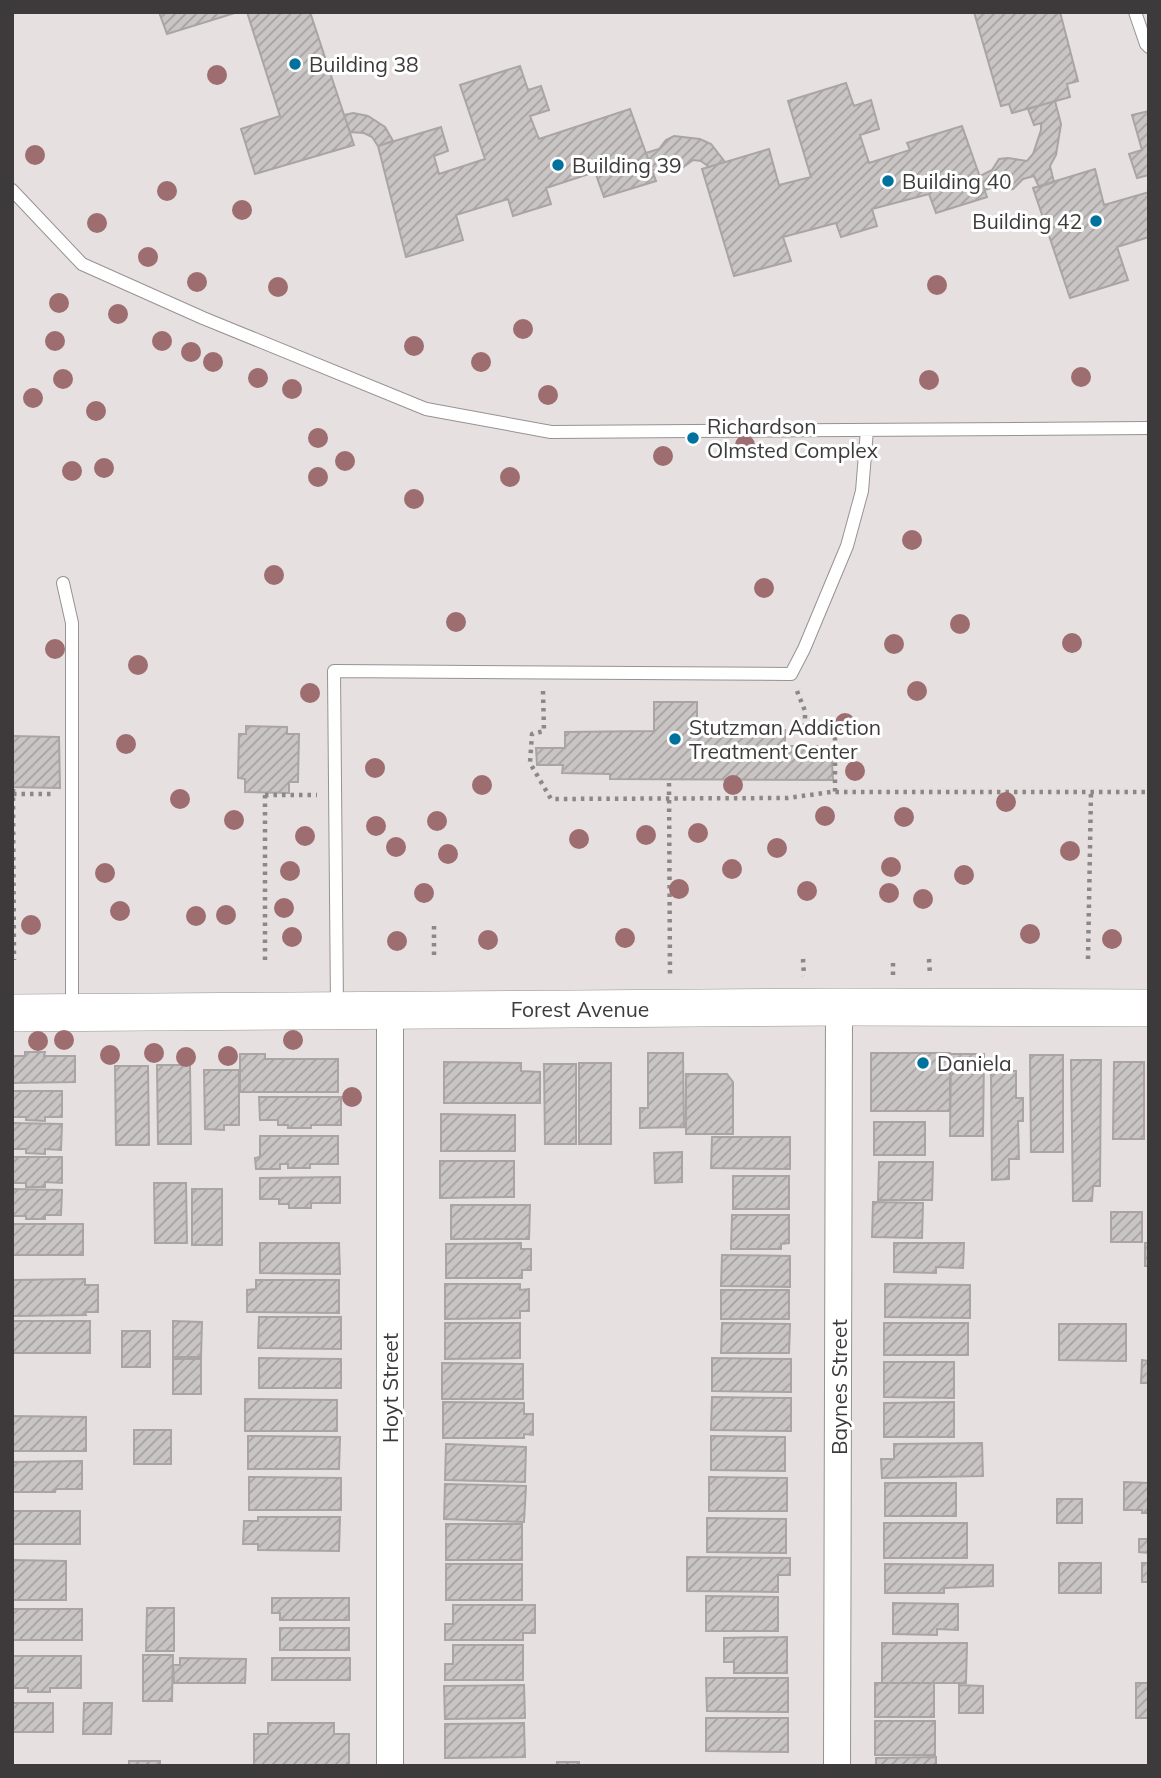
<svg xmlns="http://www.w3.org/2000/svg" width="1161" height="1778" font-family="Mulish,sans-serif">
  <defs>
    <pattern id="building-hatch" width="6" height="6" patternUnits="userSpaceOnUse" patternTransform="scale(1.75)"><rect width="6" height="6" fill="#cac5c5"/><path d="M-1 1l2-2M0 6l6-6M5 7l2-2" fill="none" stroke="#a5a1a1"/></pattern>
  </defs>
  <rect width="100%" height="100%" fill="#e6e1e0"/>
  <path fill="url(#building-hatch)" stroke="#aaa5a4" stroke-width="2" d="M159,12h79l-71,22z
    M247,12h63l44,133 -99,29 -14,-45 39,-13z
    M974,12h86l18,69 -11,3 3,13 -58,16 -3,-9 -8,2z
    M520,66l8,24 13,-4 8,24 -19,6 9,23 91,-30 26,72 -52,16 -9,-25 -49,16 5,16 -38,12 -5,-17 -52,16 7,25 -57,17 -28,-111 63,-19 7,24 -14,5 5,18 46,-15 -25,-74z
    M846,83l8,23 17,-6 8,29 -19,6 9,28 41,-13 -3,-7 55,-17 25,71 -51,16 -7,-19 -57,15 5,17 -36,11 -5,-14 -53,14 8,24 -57,15 -32,-107 67,-20 10,36 32,-8 -23,-76z
    M1055,101l6,23 -5,31 -6,11 4,16 -15,5 -5,-11 -11,3 -10,10 -8,1 -11,-3 -9,3 -5,-14 12,-6 7,-11 9,-1 19,3 6,-7 8,-24v-7l-7,2 -6,-16z
    M1149,111v64l-12,3 -8,-24 13,-4 -10,-35z
    M353,113l15,3 17,11 8,14 -15,5 -6,-9 -8,-4 -14,-1 -6,-17z
    M674,136l26,3 11,5 14,18 -16,5 -8,-6 -8,-1 -11,8 -8,2 -7,-4 -15,5 -6,-18 13,-4 7,-9z
    M1095,169l9,36 45,-13v45l-32,10 11,33 -58,18 -37,-110z
    M654,702h43v28h88v16h46l2,34 -223,-1v-5l-48,-1 1,-8h-26l-1,-17h29v-16l89,-1z
    M246,726l41,1v7h12l-1,48h-9v11l-44,-1v-13l-7,-1 1,-44h7z
    M12,736l47,1 1,51 -48,-1z
    M25,1052h20l-1,4h31v26l-63,1v-27h13z
    M648,1053h35l1,74 -44,1v-20h8z
    M871,1053h79v58h-79z
    M240,1054h25v5h73v33h-98z
    M951,1054h33l-1,82h-33z
    M1030,1055h33v97h-32z
    M1071,1060h30l-1,126h-7l-1,15h-19z
    M444,1062l77,1v8l19,1v31h-96z
    M1114,1062h30v77h-31z
    M579,1063h32v81h-32z
    M544,1064h32v80h-31z
    M157,1065h33l1,79h-33z
    M115,1066h33l1,79h-33z
    M204,1070h35v55h-15v5l-19,-1z
    M991,1071h25v27h7v23h-5l1,38h-10v20l-17,1z
    M686,1074h41l6,8v52h-47z
    M12,1091h50v26h-17v4l-19,-1v-3h-14z
    M259,1097h82v28h-30v3h-23v-3h-10v-5h-18z
    M441,1114l74,1v36h-74z
    M874,1122h51v33h-51z
    M12,1123l50,1 -1,26 -16,-1v5l-19,-1v-4h-14z
    M260,1136h78v28h-28v4h-22v-4h-8v5h-24l-1,-11 5,-1z
    M712,1137h78v32l-79,-1z
    M682,1152v30l-27,1 -1,-30z
    M12,1157h50v26l-17,-1v5h-19v-4h-14z
    M440,1161h74v36l-74,1z
    M879,1162h54l-1,38h-54z
    M733,1176h56v33h-56z
    M340,1177v26h-29v5h-22v-4h-10v-5h-19v-21z
    M154,1183h32l1,60h-32z
    M12,1189l50,1 -1,25h-16v4h-19v-3h-14z
    M192,1189h30v56h-30z
    M873,1202l50,1 -1,35 -50,-1z
    M451,1205h79l-1,34h-78z
    M1111,1212h31v30h-31z
    M732,1215h57v28l-8,1v5h-50z
    M12,1224h71v31h-71z
    M260,1243h79l1,31 -80,-1z
    M521,1243v6h10v21h-9v8h-76v-34z
    M894,1243h70l-1,25 -27,-1v6l-42,-1z
    M1145,1243h4v23h-4z
    M722,1255l68,1v31l-69,-1z
    M85,1279v6h13v27h-13l1,3 -74,1v-36z
    M256,1280h83v33l-92,-1v-22l9,-1z
    M445,1284h75v6l9,-1v22h-9v7l-75,1z
    M885,1284l85,1v33l-85,-1z
    M721,1290h68v29h-68z
    M259,1317h82v32l-83,-1z
    M12,1321h78v32h-78z
    M173,1321l29,1 -1,35h-28z
    M445,1323h75v35l-75,1z
    M722,1323l68,1 -1,29h-68z
    M884,1323h84v32h-84z
    M1059,1324h67v37l-67,-1z
    M122,1331h28v36h-28z
    M259,1358l82,1v29h-82z
    M712,1358l79,1v33l-79,-1z
    M173,1359h28v35h-28z
    M1142,1360l7,1v22h-8z
    M884,1362h70v36l-70,-1z
    M442,1363l81,1v35h-81z
    M712,1397l79,1v33l-80,-1z
    M245,1399l92,1v31h-92z
    M443,1402l81,1v11h9v21l-9,-1v4h-81z
    M954,1402v35h-70v-34z
    M12,1416l74,1v34h-74z
    M134,1430h37v34h-37z
    M248,1436l92,1 -1,32h-91z
    M711,1436l74,1v34l-74,-1z
    M982,1443l1,33 -101,2 -1,-19h13v-15z
    M446,1444l80,3 -1,35 -80,-2z
    M82,1461v28h-26l-1,3h-43v-30z
    M249,1477l92,1v32h-92z
    M709,1477l78,1v33h-78z
    M1124,1482l25,1v30h-7v-3h-18z
    M885,1483h71v33h-71z
    M445,1484l81,2 -2,36 -80,-3z
    M1057,1499h25v24h-25z
    M12,1511h68v33h-68z
    M258,1517h82l-1,34 -81,-1v-6h-15l1,-23h14z
    M707,1518l79,1v34l-79,-1z
    M1148,1522l1,31 -10,-1v-13h9z
    M884,1523h83v35h-83z
    M446,1524h76v36h-76z
    M687,1557l103,1v17h-12v17l-91,-1z
    M12,1560l54,1v39h-54z
    M1059,1563h42v30h-42z
    M1142,1563h7v19h-7z
    M446,1564h76v36h-76z
    M885,1564l108,1v21l-49,2v5h-59z
    M706,1596l72,1v34h-72z
    M272,1598h77v22h-69v-7h-8z
    M893,1603l65,1v26l-21,-1v6l-44,-1z
    M453,1605h82v28h-12v7h-78v-16h8z
    M147,1608h27v43h-28z
    M12,1609h70v31h-70z
    M280,1628h69v22h-69z
    M787,1637v36h-53v-11h-10v-24z
    M882,1643h85l-1,40h-84z
    M453,1645h70v35h-78v-16h8z
    M143,1655h30l-1,46h-29z
    M12,1656h69v32h-31v4h-22v-4h-16z
    M180,1658l66,1 -1,24h-71l-1,-18h7z
    M272,1658h78v22h-78z
    M706,1678h82v34l-81,-1z
    M875,1683h59v34h-59z
    M1136,1683h13v35h-13z
    M524,1685l1,33 -80,1 -1,-33z
    M959,1685l24,1v27h-24z
    M12,1703h41v29h-41z
    M84,1703h28l-1,31h-28z
    M706,1718h82v34l-82,-1z
    M875,1721h60v34h-60z
    M268,1723h66v11h15v32h-95v-32h14z
    M524,1723l1,34 -80,1v-34z
    M936,1757v9h-60v-8z
    M129,1761h31v5h-31z
    M557,1762h22v4h-22z"/>
  <g fill="none" stroke-linecap="round" stroke-linejoin="round">
    <defs>
      <path id="lane" d="M1135,12l11,32 3,3
        M12,190l70,74 121,54 223,91 125,23 598,-4
        M63,583l9,40v386
        M337,1006l-3,-335 457,3 13,-25 43,-103 15,-55 5,-61"/>
      <path id="street" d="M390,1011v755
        M837,1766l2,-759"/>
      <path id="secondary" d="M12,1013l827,-6 310,1"/>
    </defs>
    <use href="#lane" stroke="#979291" stroke-width="14"/>
    <use href="#street" stroke="#979291" stroke-width="28"/>
    <use href="#secondary" stroke="#979291" stroke-width="38"/>
    <path stroke="#8c8888" stroke-width="4.5" stroke-dasharray="3.5 5" stroke-linecap="butt" d="M543,691l1,40 -12,3 -2,29 21,36 237,-1 43,-6h318
      M797,691l8,20v24l30,1v56
      M669,783l1,193
      M13,789l1,171
      M13,794h41
      M265,795h52
      M434,926v34
      M803,959l1,17
      M929,959l1,16
      M1088,959l3,-167
      M265,960v-167
      M893,975v-16"/>
    <use href="#lane" stroke="#fff" stroke-width="12"/>
    <use href="#street" stroke="#fff" stroke-width="26"/>
    <use href="#secondary" stroke="#fff" stroke-width="37"/>
  </g>
  <g fill="#9d6d70">
    <circle cx="217" cy="75" r="10"/>
    <circle cx="35" cy="155" r="10"/>
    <circle cx="167" cy="191" r="10"/>
    <circle cx="242" cy="210" r="10"/>
    <circle cx="97" cy="223" r="10"/>
    <circle cx="148" cy="257" r="10"/>
    <circle cx="197" cy="282" r="10"/>
    <circle cx="937" cy="285" r="10"/>
    <circle cx="278" cy="287" r="10"/>
    <circle cx="59" cy="303" r="10"/>
    <circle cx="118" cy="314" r="10"/>
    <circle cx="523" cy="329" r="10"/>
    <circle cx="55" cy="341" r="10"/>
    <circle cx="162" cy="341" r="10"/>
    <circle cx="414" cy="346" r="10"/>
    <circle cx="191" cy="352" r="10"/>
    <circle cx="213" cy="362" r="10"/>
    <circle cx="481" cy="362" r="10"/>
    <circle cx="1081" cy="377" r="10"/>
    <circle cx="258" cy="378" r="10"/>
    <circle cx="63" cy="379" r="10"/>
    <circle cx="929" cy="380" r="10"/>
    <circle cx="292" cy="389" r="10"/>
    <circle cx="548" cy="395" r="10"/>
    <circle cx="33" cy="398" r="10"/>
    <circle cx="96" cy="411" r="10"/>
    <circle cx="318" cy="438" r="10"/>
    <circle cx="745" cy="445" r="10"/>
    <circle cx="663" cy="456" r="10"/>
    <circle cx="345" cy="461" r="10"/>
    <circle cx="104" cy="468" r="10"/>
    <circle cx="72" cy="471" r="10"/>
    <circle cx="318" cy="477" r="10"/>
    <circle cx="510" cy="477" r="10"/>
    <circle cx="414" cy="499" r="10"/>
    <circle cx="912" cy="540" r="10"/>
    <circle cx="274" cy="575" r="10"/>
    <circle cx="764" cy="588" r="10"/>
    <circle cx="456" cy="622" r="10"/>
    <circle cx="960" cy="624" r="10"/>
    <circle cx="1072" cy="643" r="10"/>
    <circle cx="894" cy="644" r="10"/>
    <circle cx="55" cy="649" r="10"/>
    <circle cx="138" cy="665" r="10"/>
    <circle cx="917" cy="691" r="10"/>
    <circle cx="310" cy="693" r="10"/>
    <circle cx="845" cy="723" r="10"/>
    <circle cx="126" cy="744" r="10"/>
    <circle cx="375" cy="768" r="10"/>
    <circle cx="855" cy="771" r="10"/>
    <circle cx="482" cy="785" r="10"/>
    <circle cx="733" cy="785" r="10"/>
    <circle cx="180" cy="799" r="10"/>
    <circle cx="1006" cy="802" r="10"/>
    <circle cx="825" cy="816" r="10"/>
    <circle cx="904" cy="817" r="10"/>
    <circle cx="234" cy="820" r="10"/>
    <circle cx="437" cy="821" r="10"/>
    <circle cx="376" cy="826" r="10"/>
    <circle cx="698" cy="833" r="10"/>
    <circle cx="646" cy="835" r="10"/>
    <circle cx="305" cy="836" r="10"/>
    <circle cx="579" cy="839" r="10"/>
    <circle cx="396" cy="847" r="10"/>
    <circle cx="777" cy="848" r="10"/>
    <circle cx="1070" cy="851" r="10"/>
    <circle cx="448" cy="854" r="10"/>
    <circle cx="891" cy="867" r="10"/>
    <circle cx="732" cy="869" r="10"/>
    <circle cx="290" cy="871" r="10"/>
    <circle cx="105" cy="873" r="10"/>
    <circle cx="964" cy="875" r="10"/>
    <circle cx="679" cy="889" r="10"/>
    <circle cx="807" cy="891" r="10"/>
    <circle cx="424" cy="893" r="10"/>
    <circle cx="889" cy="893" r="10"/>
    <circle cx="923" cy="899" r="10"/>
    <circle cx="284" cy="908" r="10"/>
    <circle cx="120" cy="911" r="10"/>
    <circle cx="226" cy="915" r="10"/>
    <circle cx="196" cy="916" r="10"/>
    <circle cx="31" cy="925" r="10"/>
    <circle cx="1030" cy="934" r="10"/>
    <circle cx="292" cy="937" r="10"/>
    <circle cx="625" cy="938" r="10"/>
    <circle cx="1112" cy="939" r="10"/>
    <circle cx="488" cy="940" r="10"/>
    <circle cx="397" cy="941" r="10"/>
    <circle cx="64" cy="1040" r="10"/>
    <circle cx="293" cy="1040" r="10"/>
    <circle cx="38" cy="1041" r="10"/>
    <circle cx="154" cy="1053" r="10"/>
    <circle cx="110" cy="1055" r="10"/>
    <circle cx="228" cy="1056" r="10"/>
    <circle cx="186" cy="1057" r="10"/>
    <circle cx="352" cy="1097" r="10"/>
  </g>
  <g fill="#00729d" stroke="#fff" stroke-width="2.5">
    <circle cx="295" cy="64" r="7"/>
    <circle cx="558" cy="165" r="7"/>
    <circle cx="888" cy="181" r="7"/>
    <circle cx="1096" cy="221" r="7"/>
    <circle cx="693" cy="438" r="7"/>
    <circle cx="675" cy="739" r="7"/>
    <circle cx="923" cy="1063" r="7"/>
  </g>
  <g text-anchor="middle" dominant-baseline="central" stroke-width="6" stroke-linejoin="round" paint-order="stroke">
    <g font-size="21" fill="#3c3a3a" stroke="#fff" text-anchor="start">
      <text x="309" y="64">Building 38</text>
      <text x="572" y="165">Building 39</text>
      <text x="902" y="181">Building 40</text>
      <text x="1082" y="221" text-anchor="end">Building 42</text>
      <text x="707" y="426">Richardson<tspan x="707" dy="24">Olmsted Complex</tspan></text>
      <text x="689" y="727">Stutzman Addiction<tspan x="689" dy="24">Treatment Center</tspan></text>
      <text x="937" y="1063">Daniela</text>
    </g>
    <g font-size="21" fill="#3c3a3a" stroke="#fff">
      <text x="580" y="1009">Forest Avenue</text>
      <text transform="translate(839 1387) rotate(-90)">Baynes Street</text>
      <text transform="translate(390 1388) rotate(-90)">Hoyt Street</text>
    </g>
  </g>
  <rect width="1161" height="1778" fill="none" stroke="#3c3a3a" stroke-width="28"/>
</svg>
